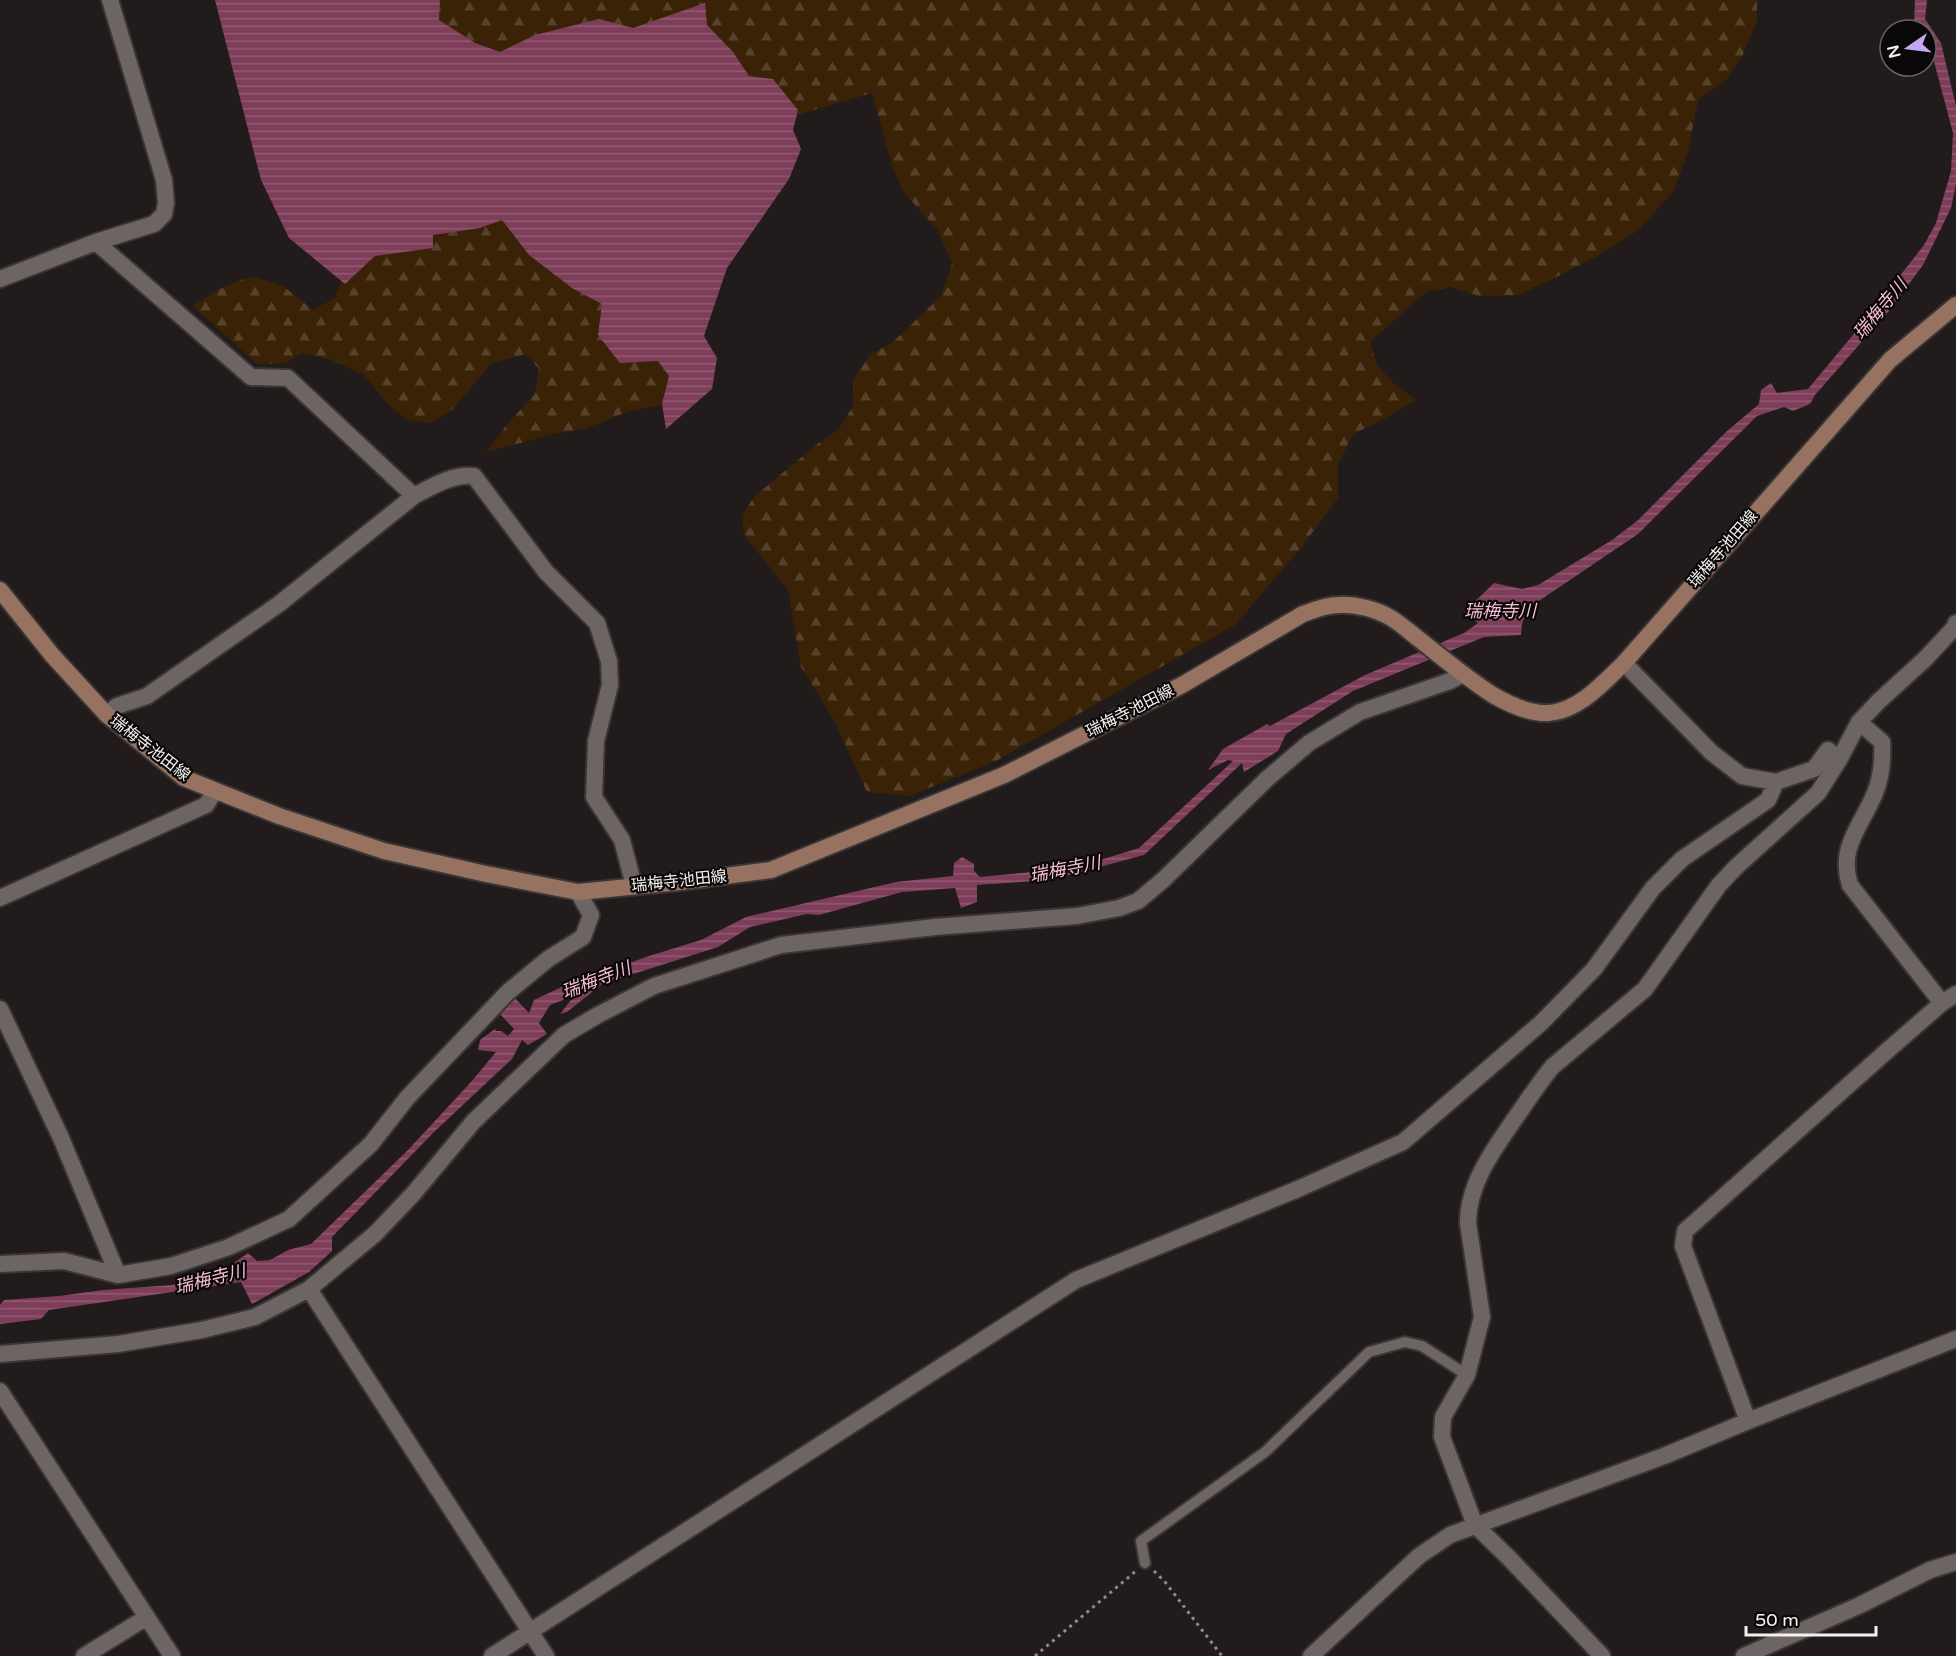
<svg xmlns="http://www.w3.org/2000/svg" width="1956" height="1656" font-family="'Varela Round','Noto Sans JP',sans-serif">
  <defs>
    <pattern id="forest-firs" width="22" height="20" patternUnits="userSpaceOnUse" patternTransform="scale(1.5)"><rect width="22" height="20" fill="#392206"/><path d="M5 1l3.5 6h-7zM16 11l3.5 6h-7z" fill="#56422b"/></pattern>
    <pattern id="water-rules" width="6" height="5" patternUnits="userSpaceOnUse" patternTransform="scale(1.5)"><rect width="6" height="5" fill="#7e3e5a"/><path d="M0 2.5h6" fill="none" stroke="#915a72"/></pattern>
  </defs>
  <rect width="100%" height="100%" fill="#211c1b"/>
  <path fill="url(#forest-firs)" d="M422,0h1335v20l-15,37 -16,23 -28,20 -10,51 -14,40 -37,40 -41,26 -76,38 -41,1 -29,-9 -24,5 -56,50 7,23 17,19 22,16 -34,20 -29,14 -15,30v34l-38,51 -65,76 -239,136 -87,35 -42,-4 -33,-72 -33,-53 -13,-77 -44,-55 -2,-20 12,-18 62,-52 23,-16 14,-23v-26l17,-25 23,-13 48,-46 11,-33 -15,-34 -32,-35 -12,-26 -21,-75 -109,32 -294,-54z
    M467,214l53,4 150,144 1,40 -44,10 -40,16 -33,6 -68,18 24,-31 25,-27 4,-25 -13,-15 -34,9 -40,47 -21,13 -24,-3 -21,-18 -22,-27 -35,-16 -27,-6 -16,10 -29,1 -64,-58 28,-18 30,-12 32,10 30,24 22,-12 13,-32z"/>
  <path fill="url(#water-rules)" d="M215,0h225l-1,20 36,23 25,9 35,-17 64,-16 34,9 72,-25 2,22 26,27 16,24 24,3 25,31 -5,20 8,19 -12,30 -62,89 -23,68 13,22 -5,31 -46,40 -4,-25 7,-28 -11,-15 -38,2 -22,-28 4,-31 -30,-16 -43,-33 -27,-35 -22,8 -47,7v13l-58,8 -30,28 -56,-46 -28,-58z
    M1915,0h12l-2,19 16,24 15,63v78l-5,24 -28,57 -35,47 -73,83 -5,9 -17,7 -9,-4 -27,9 -119,118 -111,75 -5,15 -1,11 -37,2 -131,54 -67,43 -8,17 -34,21 -2,-9 -98,92 -93,25 -74,5v17l-16,6 -6,-20 -53,4 -83,23 -12,-1 -57,13 -32,20 -116,37 -35,28 -7,2 14,-18 -24,9 -11,18 8,11 -19,11 -6,-5 -10,19 -78,73 -102,105v14l-23,21 -57,32 -11,-22 -192,28 -8,9 -41,5v-19l4,-5 55,-4 44,-6 69,-5 59,-15v-5l17,-12 9,8 13,-1 18,-10 23,-6 97,-94 63,-68 25,-30 -18,-2 2,-10 15,-11 1,2h5l7,5 6,-7 -14,-15 14,-17 15,16 5,-13 51,-24 -3,4 67,-24 52,-16 45,-23 150,-35 57,-6 1,-13 8,-6 12,7v7l6,6 72,-7 32,-5 55,-17 94,-87 -5,-1 -20,10 15,-21 44,-25 3,2 95,-51 99,-42 14,-10 -12,-9 -1,-3 29,-28 28,6 16,-4 74,-45 25,-19 89,-89 33,-28 2,-14 10,-7 6,10 31,-4 55,-66 61,-78 12,-22 15,-52 2,-38 -21,-79 -6,-9v-15h-10l-2,-4z"/>
  <g fill="none" stroke-linecap="round" stroke-linejoin="round">
    <defs>
      <path id="service" d="M1145,1563l-4,-22 124,-89 104,-100 36,-10 17,4 45,29"/>
      <path id="minor" d="M96,242l155,135 37,1 126,118
        M0,279l96,-37 58,-18 10,-10 2,-11 -2,-23 -54,-180
        M1624,663l88,90 30,23 34,6 38,-13 14,-19 11,10
        M107,715l10,-9 30,-10 132,-92 135,-108c19,-10 38,-22 60,-20l72,96 51,51 12,38 1,24 -14,56 -2,56 28,43 12,46
        M1859,722l23,20c1,18 0,34 -7,51 -14,34 -37,54 -25,92l92,118
        M0,898l206,-93 9,-14
        M0,1009l61,129 57,137
        M0,1264l64,-3 54,14 53,-9 58,-19 60,-28 82,-75 36,-46 101,-106 40,-33 35,-22 8,-22 -13,-23
        M309,1289l237,367
        M0,1354l118,-10 84,-14 53,-13 54,-28 66,-55 39,-41 60,-72 90,-86 34,-20 56,-29 127,-41 154,-18 142,-11 42,-8 19,-7 25,-21 105,-102 41,-35 51,-31 90,-31 13,-7
        M0,1391l172,265
        M1748,1421l-65,-175 2,-15 203,-181 54,-47 14,-9
        M84,1656l63,-39
        M492,1656l584,-376 222,-91 105,-47 138,-119 53,-54 59,-81 29,-29 86,-59 8,-18
        M1311,1656l108,-100 31,-21 214,-79 84,-35 208,-82
        M1602,1656l-93,-98 -34,-33 -33,-88 1,-20 24,-42 15,-58 -14,-94c0,-40 26,-74 48,-106 12,-17 23,-34 36,-50l93,-78 74,-104 17,-18 82,-74 21,-33 20,-38 20,-21 46,-42 29,-31 2,-5
        M1744,1656l114,-50 72,-36 26,-8"/>
      <path id="secondary" d="M0,590l52,65 55,60 77,63 95,38 105,35 102,23 92,18 102,-10 91,-12 233,-95 178,-90 121,-71c11,-4 23,-9 35,-9 18,-1 38,4 53,13 10,6 20,15 29,22 24,19 48,39 73,55 17,10 36,19 56,18 30,-2 55,-31 75,-50l266,-303 66,-55"/>
    </defs>
    <use href="#service" stroke="#393635" stroke-width="14"/>
    <use href="#minor" stroke="#393635" stroke-width="20"/>
    <use href="#secondary" stroke="#393635" stroke-width="20"/>
    <path stroke="#908c8b" stroke-width="3" stroke-dasharray="3 4.5" stroke-linecap="butt" d="M1154,1571l11,11 57,74
      M1035,1656l101,-85"/>
    <use href="#service" stroke="#6c6564" stroke-width="10"/>
    <use href="#minor" stroke="#6c6564" stroke-width="16"/>
    <use href="#secondary" stroke="#977260" stroke-width="16"/>
  </g>
  <g text-anchor="middle" dominant-baseline="central" stroke-width="4.5" stroke-linejoin="round" paint-order="stroke">
    <g font-size="16" fill="#f3f0ef" stroke="#090707">
      <text transform="translate(1723 549) rotate(-49)">瑞梅寺池田線</text>
      <text transform="translate(1130 711) rotate(-27)">瑞梅寺池田線</text>
      <text transform="translate(150 748) rotate(38)">瑞梅寺池田線</text>
      <text transform="translate(679 881) rotate(-6)">瑞梅寺池田線</text>
    </g>
    <g font-size="18" font-style="italic" fill="#f9bdd4" stroke="#090707">
      <text transform="translate(1880 309) rotate(-50)">瑞梅寺川</text>
      <text x="1500" y="611">瑞梅寺川</text>
      <text transform="translate(1065 869) rotate(-11)">瑞梅寺川</text>
      <text transform="translate(596 980) rotate(-21)">瑞梅寺川</text>
      <text transform="translate(210 1279) rotate(-14)">瑞梅寺川</text>
    </g>
  </g>
  <g transform="translate(1908 48) rotate(256)"><circle r="28" fill="#090707" stroke="#676464" stroke-width="1.5"/>
  <path d="M0-4.5L10 22L0 15L-10 22Z" fill="#c2a7f2"/>
  <text y="-9" font-size="16" font-weight="bold" text-anchor="middle" fill="#f3f0ef">N</text>
  </g>
  <path d="M1746 1626v9h130v-9" fill="none" stroke="#f3f0ef" stroke-width="3"/>
  <text x="1755" y="1626" font-size="18" fill="#f3f0ef" stroke="#090707" stroke-width="4.5" paint-order="stroke">50 m</text>
</svg>
